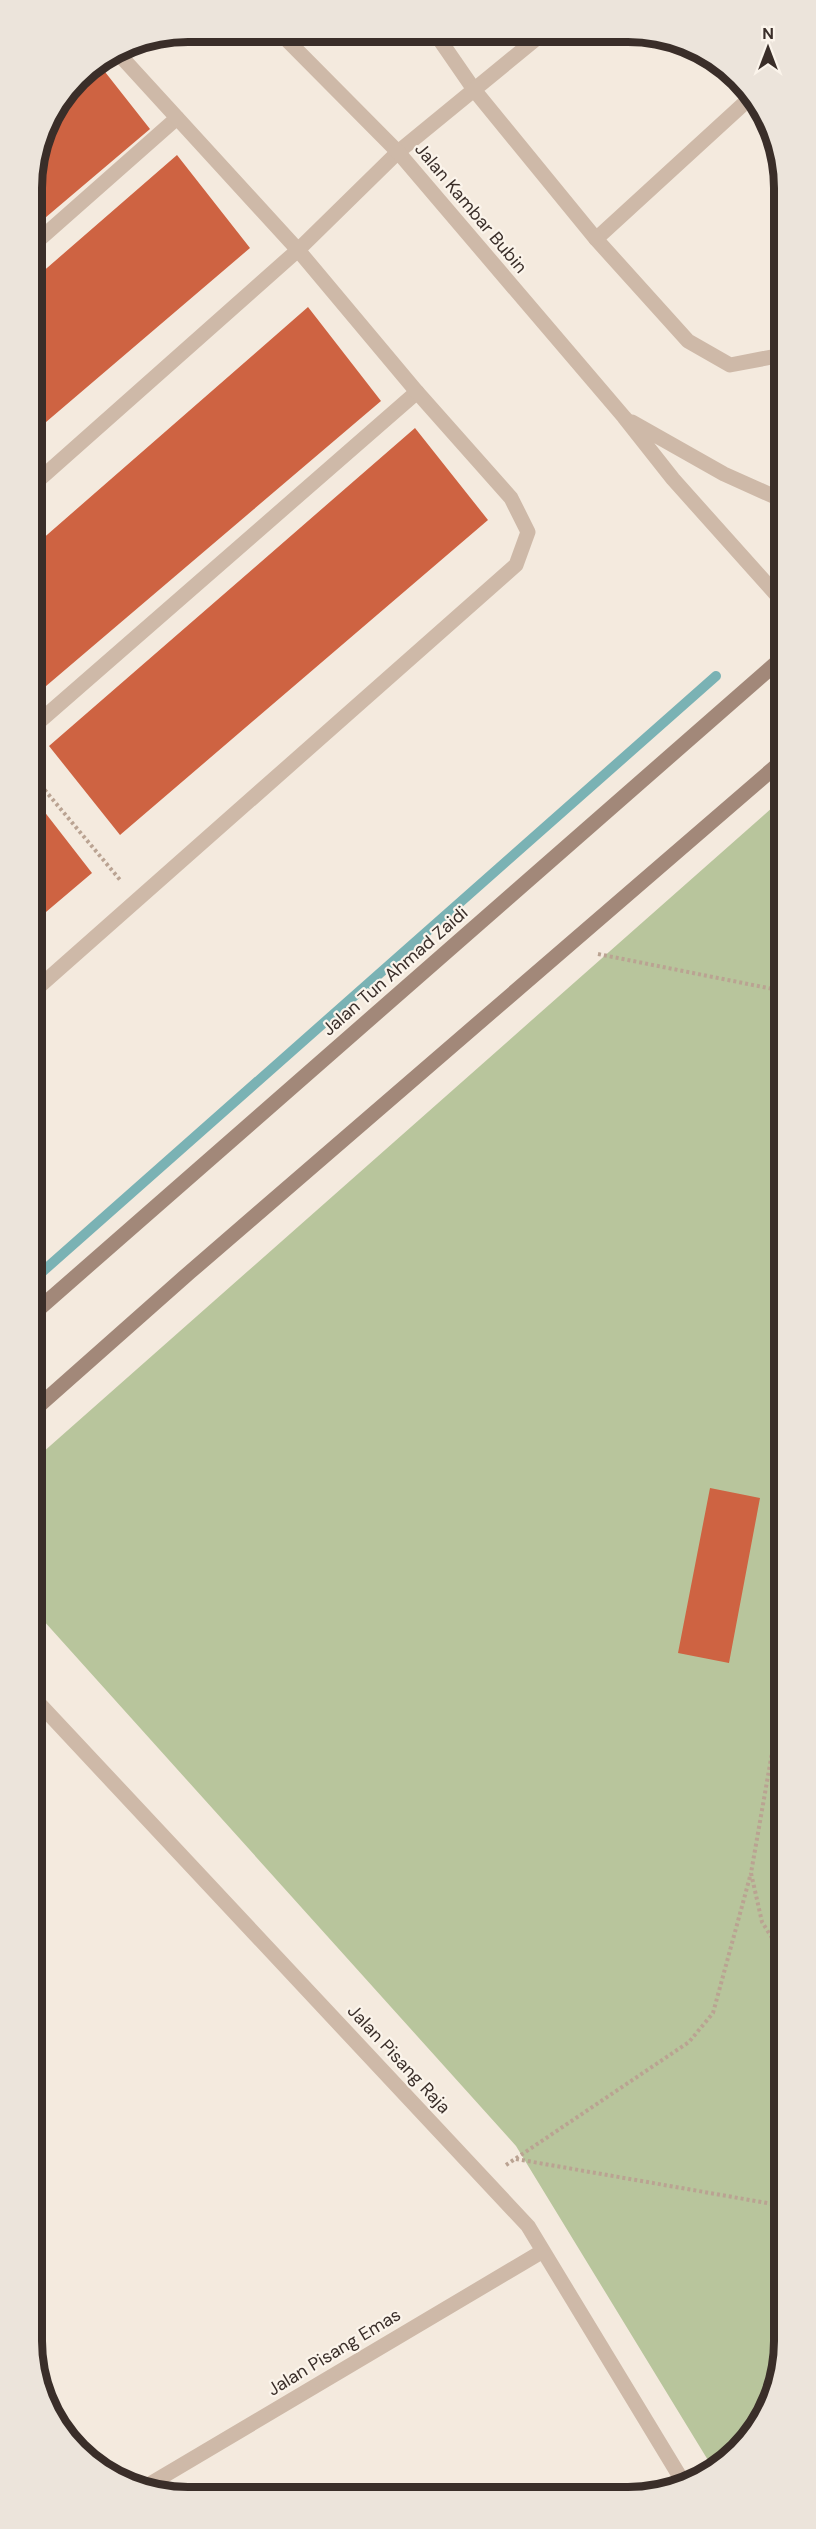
<svg xmlns="http://www.w3.org/2000/svg" width="816" height="2529" font-family="'DM Sans',sans-serif">
  <rect width="100%" height="100%" fill="#f4eade"/>
  <path fill="#b8c59c" d="M782,799l2,1552 -11,49 -27,44 -32,26 -198,-324 -482,-536 -1,-149z"/>
  <g fill="none" stroke-linecap="round" stroke-linejoin="round">
    <path stroke="#7ab2b4" stroke-width="10" d="M33,1280l683,-604"/>
  </g>
  <path fill="#ce6342" d="M98,63l52,66 -118,100v-51l16,-59 37,-48z
    M177,155l73,93 -218,186v-153z
    M308,307l73,94 -349,297v-150z
    M415,428l73,92 -368,315 -71,-89z
    M33,797l59,76 -59,50z
    M710,1488l50,10 -31,165 -51,-10z"/>
  <g fill="none" stroke-linecap="round" stroke-linejoin="round">
    <path stroke="#baa392" stroke-width="4" stroke-dasharray="3 3" stroke-linecap="butt" d="M33,776l88,105
      M598,954l185,37
      M783,1690l-32,183 11,49 22,35
      M516,2159l268,47
      M506,2165l183,-123 24,-29 38,-140"/>
    <path stroke="#ceb9a8" stroke-width="15" d="M435,33l40,58
      M596,239l154,-141
      M32,246l145,-128
      M33,727l384,-335"/>
    <path stroke="#ceb9a8" stroke-width="15" d="M475,91l121,148 92,102 42,24 47,-9 5,-4
      M32,486l266,-236 100,-98 144,-118
      M33,992l483,-427 12,-33 -17,-34 -94,-106 -119,-142 -182,-199
      M34,1698l494,528 157,259
      M145,2487l398,-236"/>
    <path stroke="#ceb9a8" stroke-width="15" d="M279,32l119,120 226,265 49,62 109,122
      M632,422l92,52 58,26"/>
    <path stroke="#a28879" stroke-width="15" d="M33,1314l749,-656
      M33,1411l157,-139 592,-511"/>
  </g>
  <g text-anchor="middle" dominant-baseline="central" stroke-width="4.5" stroke-linejoin="round" paint-order="stroke">
    <g font-size="18" fill="#3a2e29" stroke="#fbf4eb">
      <text transform="translate(471 208) rotate(50)">Jalan Kambar Bubin</text>
      <text transform="translate(395 971) rotate(-41)">Jalan Tun Ahmad Zaidi</text>
      <text transform="translate(399 2059) rotate(47)">Jalan Pisang Raja</text>
      <text transform="translate(334 2352) rotate(-31)">Jalan Pisang Emas</text>
    </g>
  </g>
  <path d="M0 0H816V2529H0ZM188 42H628A146 146 0 0 1 774 188V2341A146 146 0 0 1 628 2487H188A146 146 0 0 1 42 2341V188A146 146 0 0 1 188 42Z" fill="#ece4db" fill-rule="evenodd"/>
  <path fill="none" stroke="#3a2e29" stroke-width="8" d="M188 42H628A146 146 0 0 1 774 188V2341A146 146 0 0 1 628 2487H188A146 146 0 0 1 42 2341V188A146 146 0 0 1 188 42Z"/>
  <g transform="translate(768 48)" stroke="#fbf4eb" stroke-width="4.5" paint-order="stroke">
  <path d="M0-4.5L10 22L0 15L-10 22Z" fill="#3a2e29"/>
  <text y="-9" font-size="16" font-weight="bold" text-anchor="middle" fill="#3a2e29">N</text>
  </g>
</svg>
